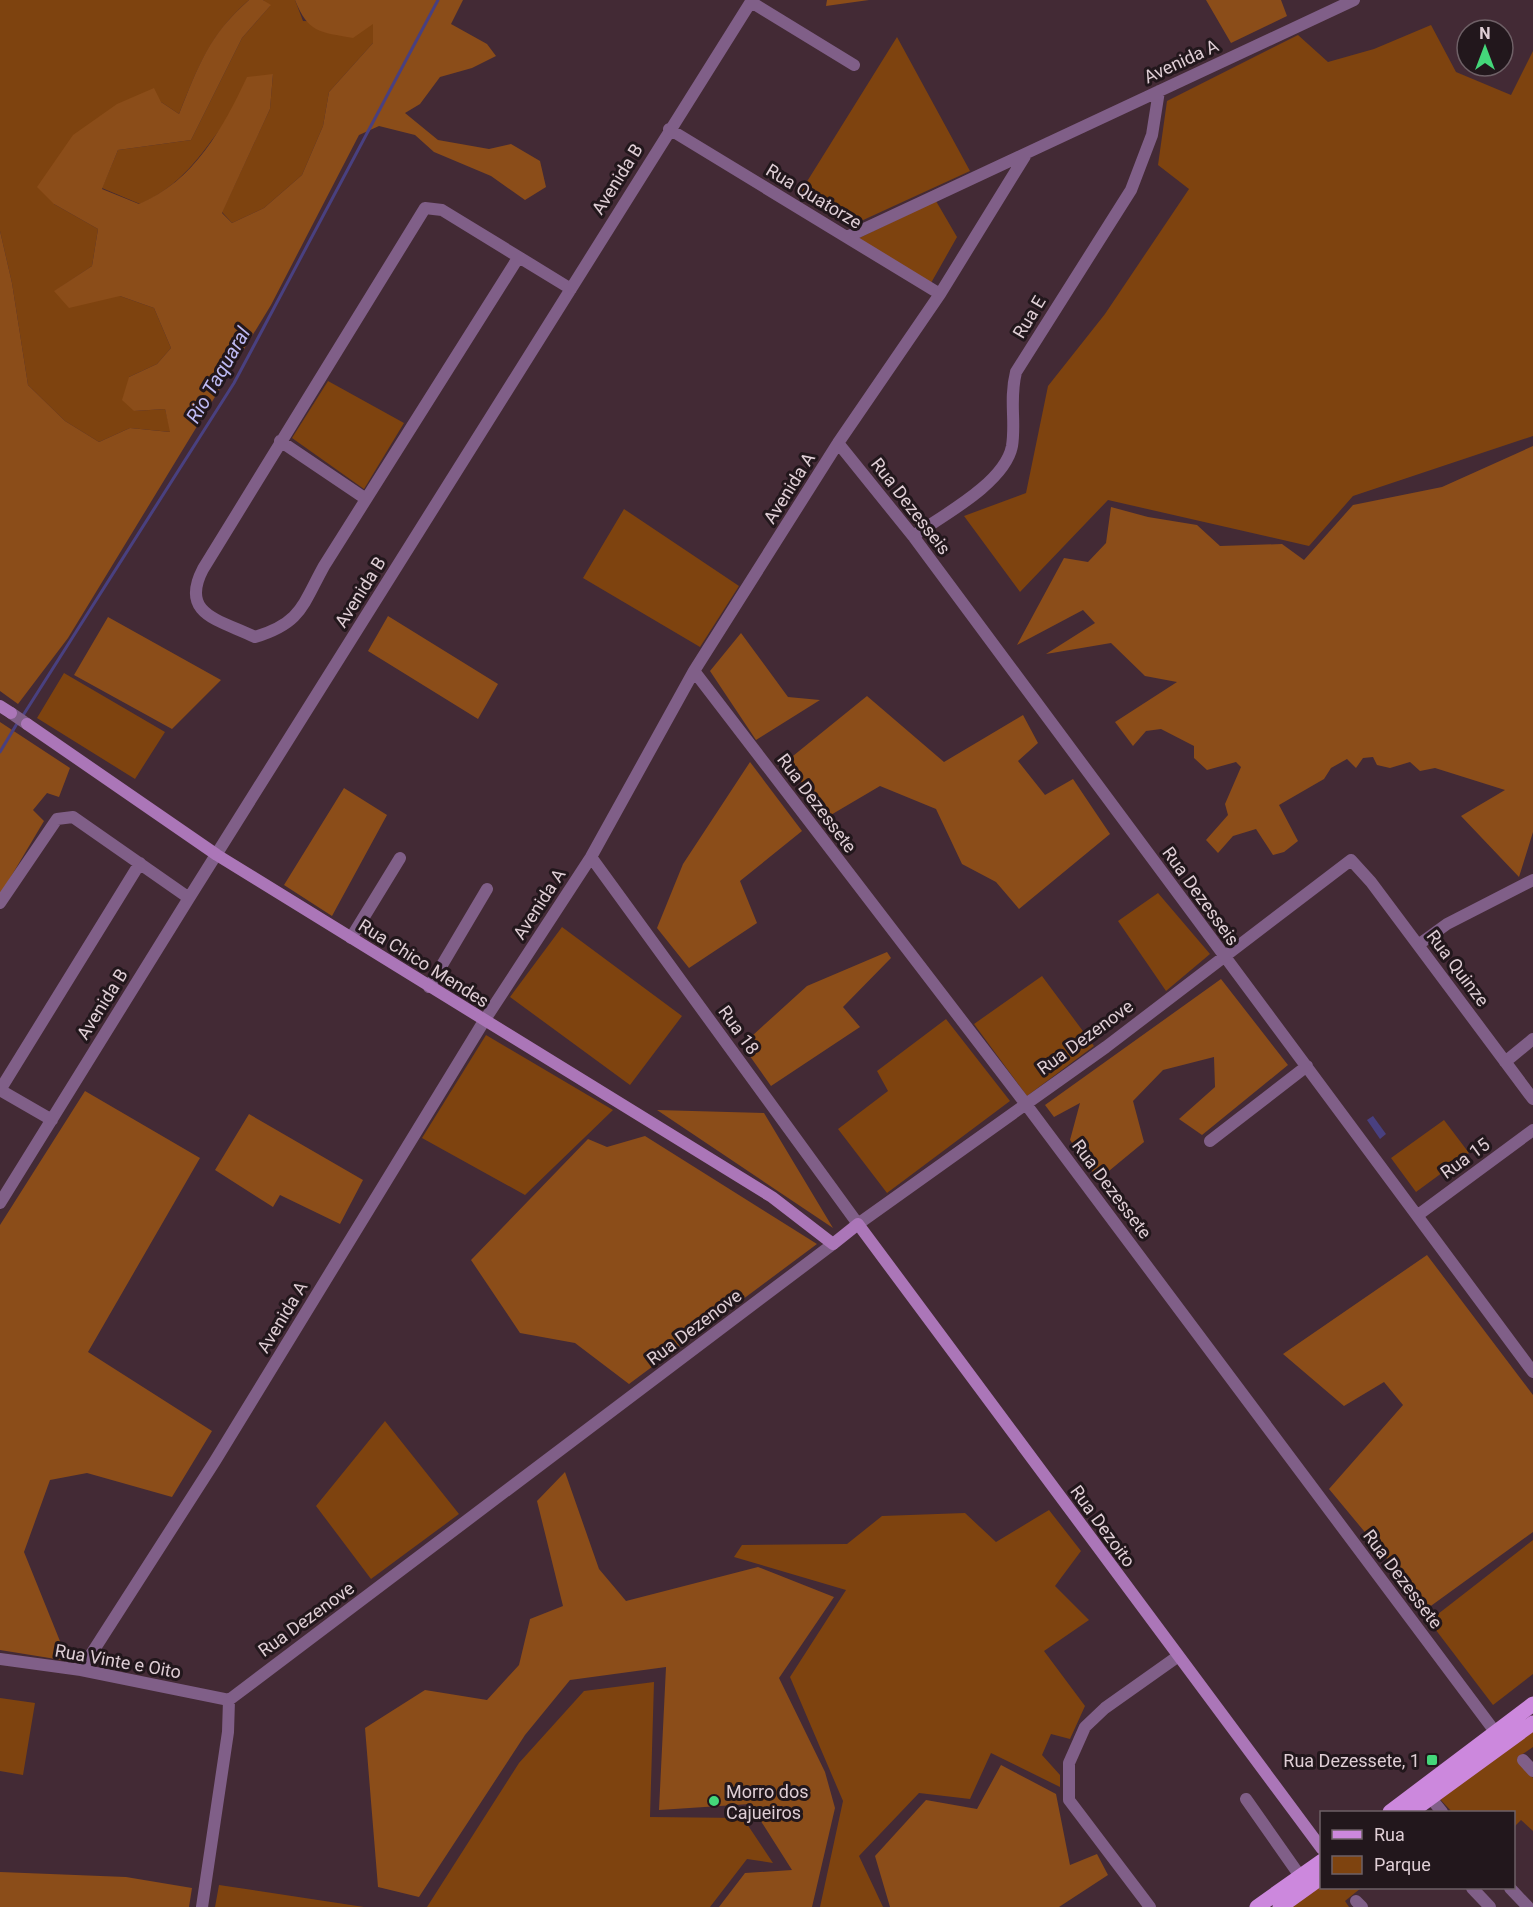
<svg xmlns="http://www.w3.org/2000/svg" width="1533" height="1907" font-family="Roboto,sans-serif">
  <rect width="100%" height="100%" fill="#432a35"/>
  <path fill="#7e430f" d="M0,0h249c-39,34 -51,67 -70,114l-18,-12 -107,102 44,25 -6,37 -37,25 65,5 34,12 17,40 -14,16 -28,13 5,34 31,-2 6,23 -41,-4 -31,14 -34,-21 -37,-36 -16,-102 -12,-52z
    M263,0h32l8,21 70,2v20l-44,49 -6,34 -21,49 -38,33 -32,15 -10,-11 48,-103 3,-35c-15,15 -34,30 -47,47 -26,35 -45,65 -86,83l-38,-16 16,-38 73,-10 51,-102 28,-32z
    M1431,25l25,47 55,23 22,-44v385l-180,60 -44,50 -201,-46 -88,92 -56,-76 62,-23 22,-107 57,-72 84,-125 -31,-24 9,-64 131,-66 30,27 46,-13z
    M897,37l73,134 -122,56 -50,-31z
    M936,201l21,36 -26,46 -74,-44z
    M328,381l76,42 -40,66 -72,-51z
    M624,509l115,77 -39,61 -117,-69z
    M64,673l101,59 -30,47 -98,-61z
    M1158,893l52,61 -44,37 -48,-70z
    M562,927l120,89 -52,69 -120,-88z
    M1042,976l52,70 -67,50 -53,-72z
    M946,1019l64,82 -123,92 -49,-64 50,-38 -11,-20z
    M486,1035l127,75 -88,85 -103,-57z
    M1444,1120l25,33 -53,39 -25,-34z
    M385,1421l74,93 -88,65 -55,-73z
    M1049,1510l32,41 -26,35 34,34 -45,31 41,55 -15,33 -19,-5 -9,21 18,20v12l-69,-34 -21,46 -51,-6 -60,63 24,51h-63l23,-106 -53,-124 56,-87 -112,-33 8,-12 105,-1 35,-28 83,-3 31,29z
    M1533,1540v134l-40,31 -64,-84z
    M654,1682l-4,135 93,1 30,45 -26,-4 -37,48h-283l92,-144 65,-72z
    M0,1698l35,5 -12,72 -23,-4z
    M1533,1726v21l-16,11 16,20v53l-12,-11 -7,7v-15h-62l-13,-14z
    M219,1885l145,22h-149z
    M1321,1885l1,3h39l-16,13 4,6h-58z"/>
  <path fill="#8b4d19" d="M249,0h14l8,5 -29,33 -51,102 -73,10 -16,39 37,15c55,-23 84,-76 108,-127l26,-3 -3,35 -48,104 10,10 32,-15 38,-33 21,-49 6,-34 44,-49v-19l-20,14c-33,-6 -45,-5 -58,-38h168l-12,24 36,20 9,12 -24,12 -32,9 -20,27 -15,9 33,27 51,9 22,-5 29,17 6,26 -21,13 -34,-24 -57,-24 -19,-17 -36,-9 -20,9 -88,170 -203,333 -50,66 -18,-13v-460l12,52 16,102 37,36 34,21 31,-14 40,4 -5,-23 -31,2 -12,-11 7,-23 28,-13 14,-16 -17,-40 -34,-12 -51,12 -15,-17 38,-25 6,-37 -44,-25 -17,-17 36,-52 44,-31 37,-16 7,14 18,12c20,-49 29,-78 70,-114z
    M827,0h42l-43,6z
    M1206,0h75l6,16 -56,27z
    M1533,446v386l-14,45 -58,-61 44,-26 -70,-22 -15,3 -10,-9 -20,6 -13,-3 -4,-8 -10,1 -7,10 -9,-9 -16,9 -7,11 -45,26 19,36 -14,11 -11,3 -17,-26 -23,7 -15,17 -12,-13 22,-25 -3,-11 16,-37 -5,-5 -29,8 -13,-12v-12l-33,-17 -15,2 -13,15 -18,-24 62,-40 -32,-6 -34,-33 -65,11 49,-31 -12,-13 -66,35 47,-87 24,4 18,-19 5,-36 37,10 49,8 23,21 62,-2 22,16 49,-55 89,-18z
    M388,616l110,68 -20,35 -110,-68z
    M108,617l113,63 -49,49 -98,-54z
    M741,633l47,64 32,3 -64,40 -46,-69z
    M867,696l77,66 79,-47 15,28 -20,18 27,34 28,-16 37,55 -91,75 -23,-27 -34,-18 -26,-55 -56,-23 -56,33 -36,-59z
    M0,722l70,46 -11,29 -12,-4 -14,17 11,11 -44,74z
    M750,762l52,69 -62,50 17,42 -68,45 -32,-40 26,-64z
    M344,788l43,27 -55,101 -48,-31z
    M887,952l4,6 -48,49 17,20 -89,59 -29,-41 65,-59z
    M1221,979l67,86 -86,70 -23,-16 36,-32 -1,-30 -51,13 -30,31 11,41 -46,38 -28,-40 10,-37 -26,14 -9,-12z
    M85,1091l115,67 -112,194 124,79 -40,66 -85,-24 -37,7 -26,72 44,109 -68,-11v-425z
    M657,1110l107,3 69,115z
    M249,1114l114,66 -23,44 -60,-29 -7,12 -58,-37z
    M645,1136l172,108 -188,140 -54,-41 -55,-10 -49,-73 117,-121 19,8z
    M1427,1255l106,140v137l-105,76 -99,-119 74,-84 -19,-23 -40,24 -61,-52z
    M565,1472l34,97 27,32 132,-34 76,30 -55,81 46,94 10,36 -23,99h-93l26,-34 47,-3 -42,-66 -91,6 7,-143 -96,13 -45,55 -106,162 -41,-10 -13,-159 60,-38 62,10 32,-35 11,-46 33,-13 -26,-105z
    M1001,1765l55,29 14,71 27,-11 11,21 -49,32h-169l-15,-51 51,-56 51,9z
    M0,1872l126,5 66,11 -3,19h-189z"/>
  <path fill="#494080" d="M1373,1116l13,18 -6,5 -13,-19z"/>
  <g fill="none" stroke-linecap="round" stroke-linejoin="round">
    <path stroke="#494080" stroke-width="3" d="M22,717l212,-334 204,-383
      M0,752l18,-30"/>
    <path stroke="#805f88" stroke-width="12" d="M751,2l103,63
      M669,129l271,165
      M847,237l507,-237
      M518,258l-194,308c-22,40 -23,57 -69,71 -35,-17 -76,-22 -52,-68l222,-361 17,2 129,79
      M280,441l86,58
      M838,443l75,93 620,836
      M913,536c29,-20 92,-53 99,-90 4,-25 -3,-46 4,-74l115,-182 21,-55 7,-44
      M694,671l331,432 471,630
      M591,857l267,367 248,-177 245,-187 20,22 162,217
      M0,903l57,-84 16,-2 116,81
      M351,938l49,-80
      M1418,945l29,-21 86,-44
      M429,987l58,-98
      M1505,1062l28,-23
      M0,1090l140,-227
      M0,1090l52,30
      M1210,1141l97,-75
      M0,1203l189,-305 563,-898
      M1418,1215l115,-85
      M0,1659l81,11 148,30
      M81,1670l134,-209 269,-440 107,-164 103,-186 144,-228 102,-149 85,-138
      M1523,1760l10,11
      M1430,1797l12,15
      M1246,1799l54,77
      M1472,1888l18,19
      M1510,1888l18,19
      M1356,1901l6,6
      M202,1907l26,-175 1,-32 604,-456
      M1150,1907l-81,-107v-37l16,-36 20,-19 72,-51"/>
    <path stroke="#805f88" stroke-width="12" d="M11,713l16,11"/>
    <path stroke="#ab76b8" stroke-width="12" d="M0,706l11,7
      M27,724l190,131 555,342 61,47 25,-20 464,625"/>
    <path stroke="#c8d" stroke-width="15" d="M1390,1812l143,-108
      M1411,1812l122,-89
      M1257,1907l65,-46
      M1280,1907l42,-30"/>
  </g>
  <g fill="#44d77a" stroke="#22171c" stroke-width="2">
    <rect x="1426" y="1754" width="12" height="12" rx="3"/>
    <circle cx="714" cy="1801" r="6"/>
  </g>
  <g text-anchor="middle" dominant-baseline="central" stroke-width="6" stroke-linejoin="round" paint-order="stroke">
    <g font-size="18" fill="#dfced5" stroke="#22171c">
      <text transform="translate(1181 61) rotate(-25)">Avenida A</text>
      <text transform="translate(617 179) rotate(-58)">Avenida B</text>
      <text transform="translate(814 196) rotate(31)">Rua Quatorze</text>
      <text transform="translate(1029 317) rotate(-59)">Rua E</text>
      <text transform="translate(789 488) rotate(-58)">Avenida A</text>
      <text transform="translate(911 506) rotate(52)">Rua Dezesseis</text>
      <text transform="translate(360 592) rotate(-58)">Avenida B</text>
      <text transform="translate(817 803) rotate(53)">Rua Dezessete</text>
      <text transform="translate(1201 896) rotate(54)">Rua Dezesseis</text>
      <text transform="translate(539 904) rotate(-57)">Avenida A</text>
      <text transform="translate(424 963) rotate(32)">Rua Chico Mendes</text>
      <text transform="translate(1458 968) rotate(53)">Rua Quinze</text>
      <text transform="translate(102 1004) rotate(-58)">Avenida B</text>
      <text transform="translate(739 1030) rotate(54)">Rua 18</text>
      <text transform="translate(1085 1037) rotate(-36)">Rua Dezenove</text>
      <text transform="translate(1465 1158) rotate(-36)">Rua 15</text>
      <text transform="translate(1112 1189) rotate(53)">Rua Dezessete</text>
      <text transform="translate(282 1317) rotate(-59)">Avenida A</text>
      <text transform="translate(694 1327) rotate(-37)">Rua Dezenove</text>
      <text transform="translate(1103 1526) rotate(54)">Rua Dezoito</text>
      <text transform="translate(1403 1579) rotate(53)">Rua Dezessete</text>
      <text transform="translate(306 1619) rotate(-36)">Rua Dezenove</text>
      <text transform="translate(118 1661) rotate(10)">Rua Vinte e Oito</text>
    </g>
    <g font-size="18" fill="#dfced5" stroke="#22171c" text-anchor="end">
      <text x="1420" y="1760">Rua Dezessete, 1</text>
      <text x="726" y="1791" text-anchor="start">Morro dos<tspan x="726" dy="21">Cajueiros</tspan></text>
    </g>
    <g font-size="20" font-style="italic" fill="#bebaf3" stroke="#22171c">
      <text transform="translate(218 375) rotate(-60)">Rio Taquaral</text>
    </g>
  </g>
  <rect x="1320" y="1811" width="195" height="78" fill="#22171c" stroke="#6e6066" stroke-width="1.5"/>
  <rect x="1332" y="1830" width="30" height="9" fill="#cc88dd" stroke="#6e6066" stroke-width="1.5"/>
  <text x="1374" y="1841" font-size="18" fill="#dfced5">Rua</text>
  <rect x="1332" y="1856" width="30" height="18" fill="#7e430f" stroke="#6e6066" stroke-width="1.5"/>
  <text x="1374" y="1871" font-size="18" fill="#dfced5">Parque</text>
  <g transform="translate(1485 48)"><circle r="28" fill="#22171c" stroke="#6e6066" stroke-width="1.5"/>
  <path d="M0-4.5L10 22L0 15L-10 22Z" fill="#44d77a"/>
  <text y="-9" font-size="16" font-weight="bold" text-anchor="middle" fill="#dfced5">N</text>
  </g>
</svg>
